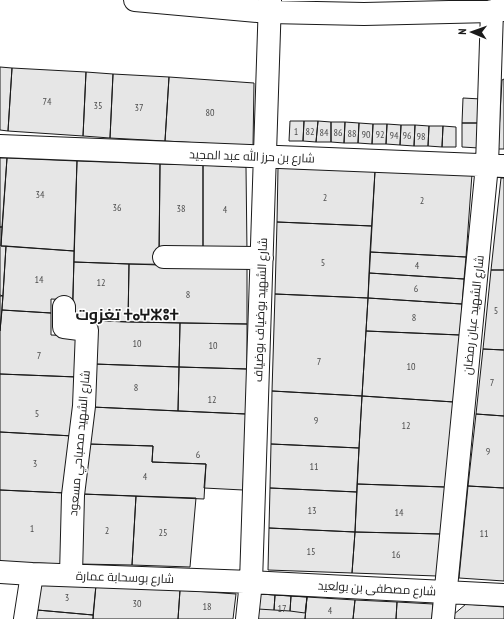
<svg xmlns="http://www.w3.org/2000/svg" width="504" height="619" font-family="'PT Sans Narrow',Cairo,'Noto Sans Tifinagh',sans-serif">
  <rect width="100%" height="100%" fill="#fff"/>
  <path fill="#e6e6e6" stroke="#1a1a1a" d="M0,67l12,1 -4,63 -8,-1z
    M12,68l74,4 -3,64 -75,-5z
    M86,72l27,2 -3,64 -27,-2z
    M113,74l56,3 -4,64 -55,-3z
    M169,77l85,6 -1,63 -88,-5z
    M504,79v70h-6l4,-69z
    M463,98l18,1 -1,24h-18z
    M290,121h14l-1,20h-14z
    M304,121h14l-2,21 -13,-1z
    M318,121l13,1v20h-15z
    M331,122h14l-1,21 -13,-1z
    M345,122l14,1 -1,20h-14z
    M359,123l14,1 -1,20 -14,-1z
    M462,123h18l-1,25 -17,-1z
    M373,124h14l-1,20h-14z
    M387,124l14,1 -1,20 -14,-1z
    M401,125h14l-1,21 -14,-1z
    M415,125l14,1 -1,20h-14z
    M429,126h14l-1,21 -14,-1z
    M443,126l13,1v20h-14z
    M0,158h7l-5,69h-2z
    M7,158l70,3 -3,90 -73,-5z
    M77,161l83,3 -1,101 -85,-3z
    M160,164l43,1v86h-44z
    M203,165l43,2 1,85 -44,-1z
    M278,168l97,3 -3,55 -95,-4z
    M375,171l97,3 -6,83 -96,-5z
    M501,178h3v92h-13z
    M277,222l95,4 -4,72 -93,-4z
    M0,227h2l-1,19h5l-3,50 -3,-1z
    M6,246l68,5 -1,49 -22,-1v14l-49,-3z
    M370,252l96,5 -2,22 -95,-6z
    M74,262l55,2 -1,58 -56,-2z
    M129,264l118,1v59l-119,-2z
    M491,270h13v80l-21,-1z
    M369,273l95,6 -2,25 -94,-6z
    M275,294l93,4 -6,98 -90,-5z
    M0,296h3l-3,35z
    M368,298l94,6 -2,31 -94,-4z
    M2,310l49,3v22l27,1 -1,41 -77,-3v-43z
    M96,321l84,2 -1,44 -85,-3z
    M180,323l67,1v45l-68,-2z
    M366,331l94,4 -6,67 -92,-6z
    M483,349l21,1v66l-28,-2z
    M94,364l85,3 -1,44 -86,-4z
    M179,367l68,2 -1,45 -68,-3z
    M0,374l77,3 -4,59 -73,-4z
    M272,391l90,5 -3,52 -88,-4z
    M362,396l92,6 -9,85 -88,-3z
    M92,407l154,7 -3,76 -39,-2 2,-24 -54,-2 1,-16 -65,-2z
    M476,414l28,2v72l-36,-2z
    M0,432l73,4 -7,57 -66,-3z
    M88,444l65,2 -1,16 54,2 -2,35 -122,-5z
    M271,444l88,4 -2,44 -87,-4z
    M357,484l88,3 -4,47 -86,-2z
    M468,486l36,2v93l-45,-3z
    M270,488l87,4 -2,40 -86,-4z
    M0,490l66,3 -2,71 -64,-2z
    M82,494l54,2 -4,69 -53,-1z
    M136,496l60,2 -6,69 -58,-2z
    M269,528l86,4 -3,41 -84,-3z
    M355,532l86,2 -4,42 -85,-3z
    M40,581l56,4 -3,30 -56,-5z
    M96,585l84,5 -2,29h-85z
    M180,590l56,4 -3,25h-55z
    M260,594l15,1 -1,15 -16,-1z
    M260,594l47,3 -2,22h-48z
    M275,595l16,1 -1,15 -16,-1z
    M291,596l16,1 -2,16 -15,-2z
    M307,597l48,3 -2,19h-48z
    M355,600l42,2 -1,17h-43z
    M397,602l36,2 -1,15h-36z
    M466,604l38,3v12h-51v-4z
    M37,610l56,5v4h-58z"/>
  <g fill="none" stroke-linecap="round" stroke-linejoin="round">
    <defs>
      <path id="street" d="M0,146l504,20
        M164,257l98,1
        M64,307v20l23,3 -3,76 -11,89 -2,80
        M0,572l32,2 219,8 253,13
        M25,619l7,-45
        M247,619l4,-37 19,-582
        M443,619l44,-454 5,-154"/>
      <path id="highway" d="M135,0l134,12 95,2 128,-3 12,-1"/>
    </defs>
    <use href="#street" stroke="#1a1a1a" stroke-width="24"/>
    <use href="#highway" stroke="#1a1a1a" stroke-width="24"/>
    <use href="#street" stroke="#fff" stroke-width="22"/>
    <use href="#highway" stroke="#fff" stroke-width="22"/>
  </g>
  <g text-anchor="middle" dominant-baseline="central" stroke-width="3" stroke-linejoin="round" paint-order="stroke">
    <g font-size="10" fill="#4d4d4d">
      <text x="47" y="101">74</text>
      <text x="98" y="105">35</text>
      <text x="139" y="107">37</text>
      <text x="210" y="112">80</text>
      <text x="296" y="131">1</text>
      <text x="310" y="131">82</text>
      <text x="324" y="132">84</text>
      <text x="338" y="132">86</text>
      <text x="352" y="133">88</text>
      <text x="366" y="134">90</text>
      <text x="380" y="134">92</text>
      <text x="394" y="135">94</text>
      <text x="407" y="135">96</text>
      <text x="421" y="136">98</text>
      <text x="40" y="194">34</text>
      <text x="325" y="197">2</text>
      <text x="422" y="200">2</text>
      <text x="117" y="207">36</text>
      <text x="181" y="208">38</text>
      <text x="225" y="209">4</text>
      <text x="323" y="262">5</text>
      <text x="417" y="265">4</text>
      <text x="39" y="279">14</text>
      <text x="101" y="282">12</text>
      <text x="416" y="288">6</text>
      <text x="188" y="294">8</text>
      <text x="496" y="310">5</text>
      <text x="414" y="317">8</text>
      <text x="137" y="343">10</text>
      <text x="213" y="345">10</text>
      <text x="39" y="355">7</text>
      <text x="319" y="361">7</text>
      <text x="411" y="366">10</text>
      <text x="492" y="382">7</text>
      <text x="136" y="387">8</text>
      <text x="212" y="399">12</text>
      <text x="37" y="413">5</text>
      <text x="316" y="420">9</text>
      <text x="406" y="425">12</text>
      <text x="488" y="451">9</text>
      <text x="198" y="454">6</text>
      <text x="35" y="463">3</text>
      <text x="314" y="466">11</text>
      <text x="145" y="476">4</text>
      <text x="312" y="510">13</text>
      <text x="399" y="512">14</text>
      <text x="32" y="528">1</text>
      <text x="107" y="530">2</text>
      <text x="163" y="532">25</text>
      <text x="484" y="533">11</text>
      <text x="311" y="551">15</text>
      <text x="396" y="554">16</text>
      <text x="67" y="597">3</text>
      <text x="137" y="603">30</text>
      <text x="207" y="606">18</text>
      <text x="282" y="608">17</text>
      <text x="330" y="610">4</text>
    </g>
    <g font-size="12" fill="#1a1a1a" stroke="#fff">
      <text transform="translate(252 156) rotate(2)">شارع بن حرز الله عبد المجيد</text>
      <text transform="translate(260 310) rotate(-88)">شارع الشهيد بوضياف بوضياف</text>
      <text transform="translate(473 315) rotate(-84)">شارع الشهيد عبان رمضان</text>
      <text transform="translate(79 443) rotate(-85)">شارع الشهيد مصباحي مسعود</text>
      <text transform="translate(125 577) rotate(2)">شارع بوسحابة عمارة</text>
      <text transform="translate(377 588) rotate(3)">شارع مصطفى بن بولعيد</text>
    </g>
    <g font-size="16" font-weight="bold" fill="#1a1a1a" stroke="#fff">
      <text x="127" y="314">تغزوت ⵜⴰⵖⵣⵓⵜ</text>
    </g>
  </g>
  <g transform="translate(472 32) rotate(272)" stroke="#ffffff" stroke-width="3" paint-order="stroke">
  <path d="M0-3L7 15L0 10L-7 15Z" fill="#1a1a1a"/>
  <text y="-6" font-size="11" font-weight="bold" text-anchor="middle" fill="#1a1a1a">N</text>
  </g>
</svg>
